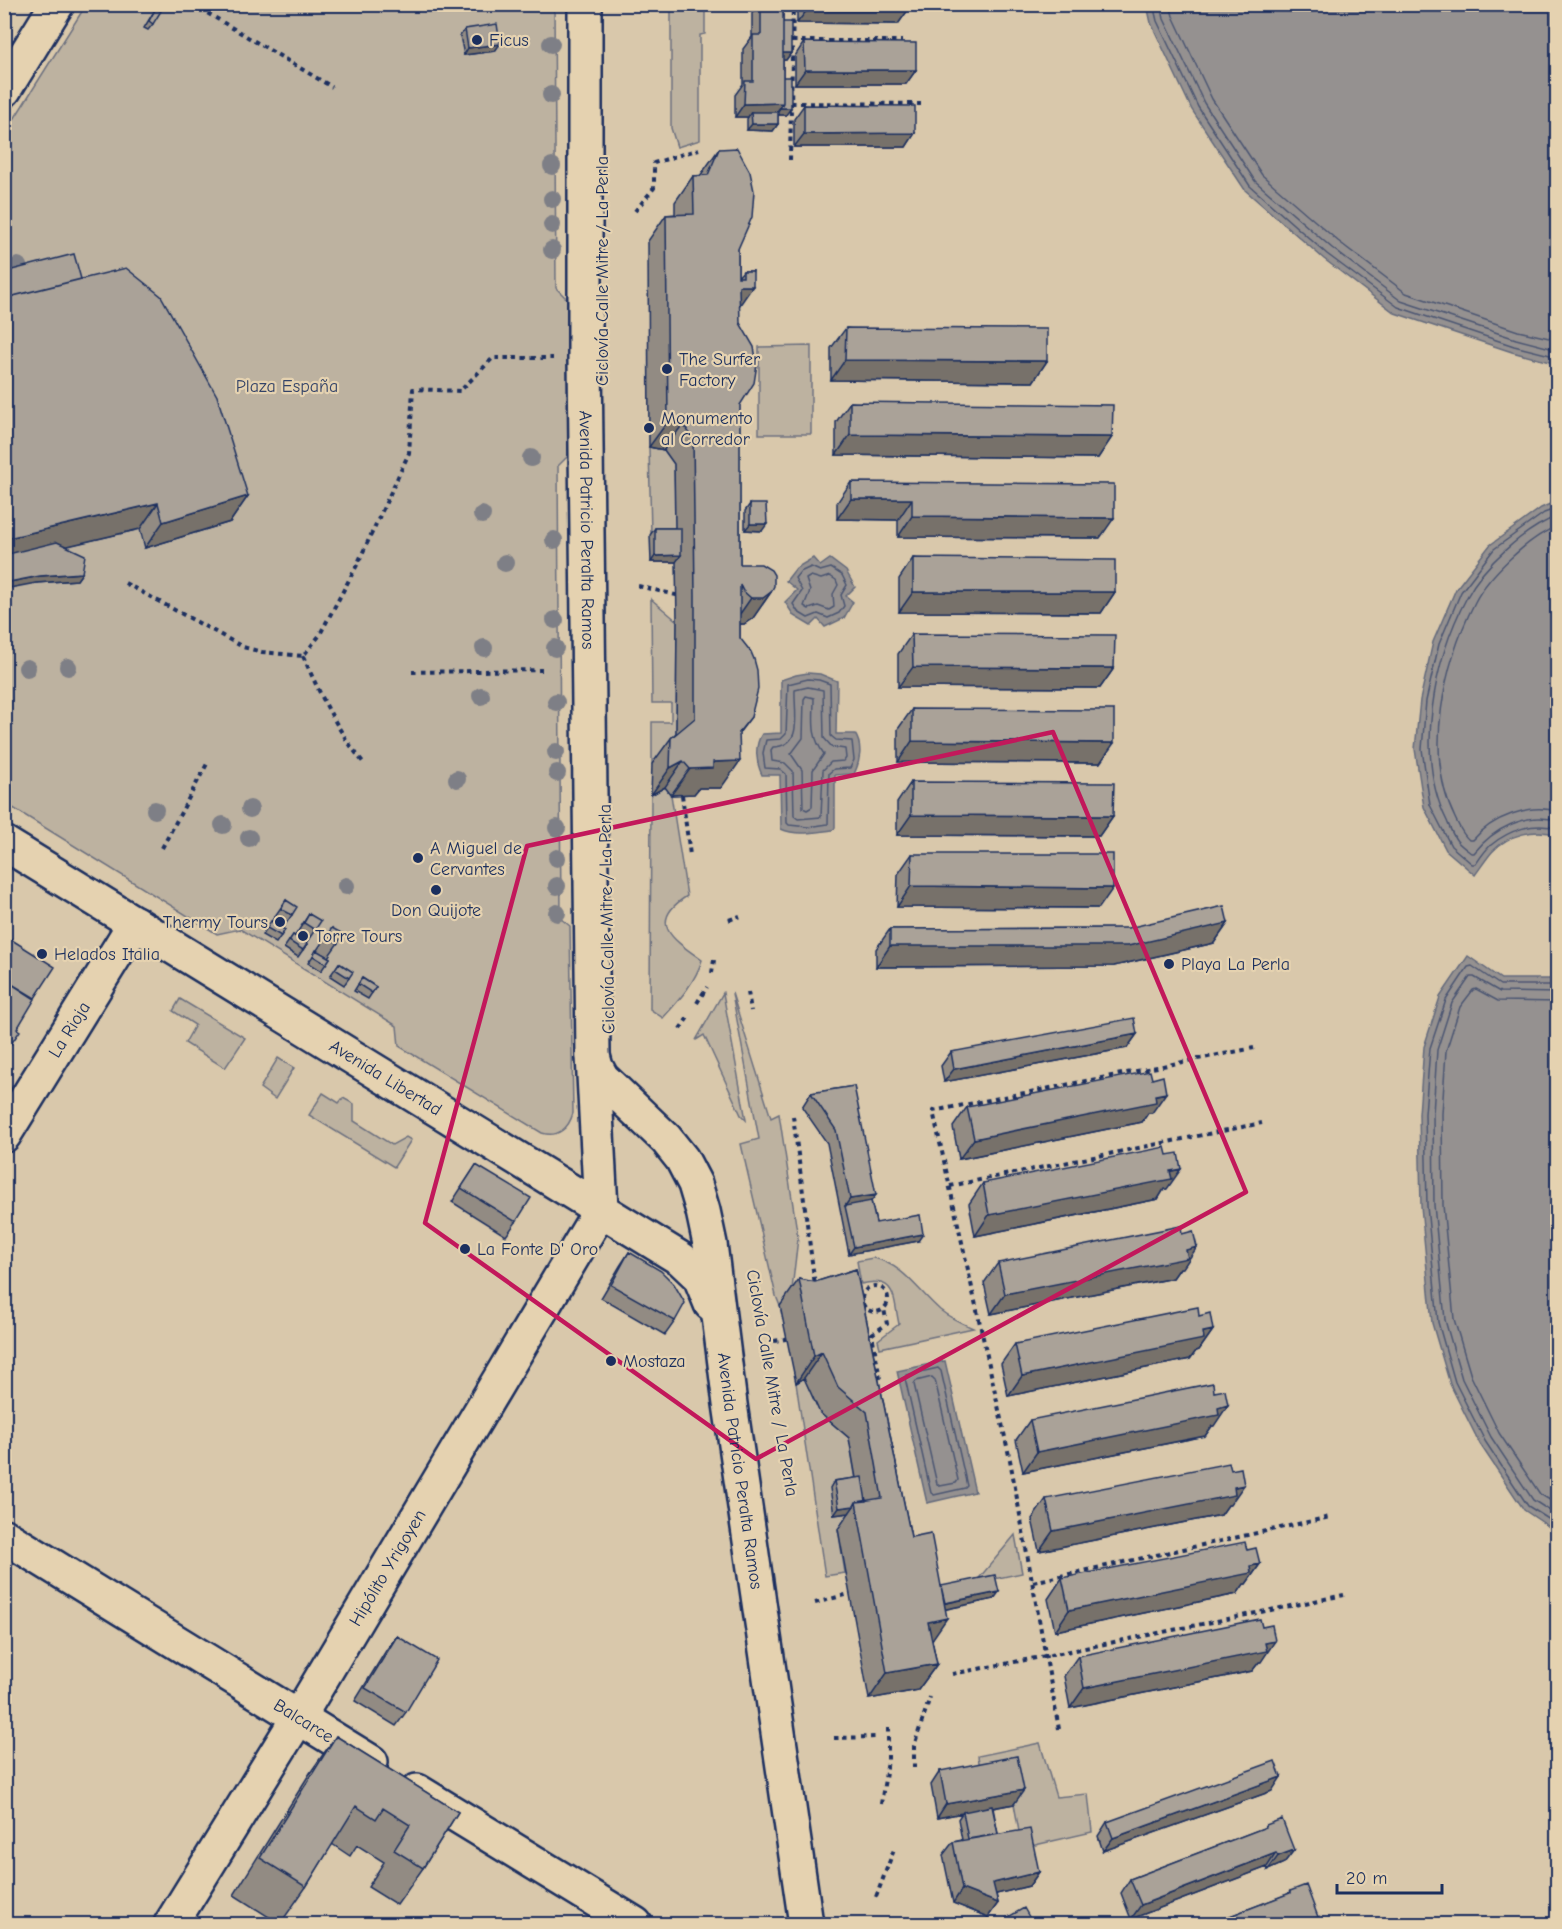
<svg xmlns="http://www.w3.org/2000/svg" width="1562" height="1929" font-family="'Comic Neue',sans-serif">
  <rect width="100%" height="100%" fill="#d9c8ab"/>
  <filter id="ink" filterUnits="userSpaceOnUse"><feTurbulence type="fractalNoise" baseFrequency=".0167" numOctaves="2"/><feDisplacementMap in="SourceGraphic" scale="12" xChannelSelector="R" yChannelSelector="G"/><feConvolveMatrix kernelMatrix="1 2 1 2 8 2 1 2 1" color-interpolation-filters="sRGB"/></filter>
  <g filter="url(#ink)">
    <path fill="#bdb2a0" stroke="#6c707f" stroke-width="1.5" d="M86,5h468l2,283 11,11 1,157 -10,10 3,453 9,7 3,187c-4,15 -15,25 -31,20l-143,-87 -2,-20 -157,-97 -23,5 -212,-131 -1,-668z
      M671,5h34v29l-5,1v105l-23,7 -6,-19z
      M811,346v88h-52v-87z
      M649,447l15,3 10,14 2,68 -25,1z
      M651,599l26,22 -1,123 -24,20v-42h19v-19h-19z
      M665,787l6,8 16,101c-42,27 -12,45 15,64 -7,23 -23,40 -39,58l-13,-9 1,-214z
      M723,993l23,127 -5,-5 -37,-80 -8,5z
      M732,993l39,125 8,-4 19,124 -7,60 5,10 -16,-2 -4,-10 -35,-152 18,-5z
      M180,999l65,39 -20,30 -40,-25 10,-18 -22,-14z
      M278,1058l16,10 -19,31 -15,-11z
      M323,1093l16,10 4,-5 11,6v17l38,24 14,-8 5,3 -17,27 -85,-52z
      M873,1258c30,6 45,33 67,52 10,8 21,13 33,18l-93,20 -2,-8 21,-16c-6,-27 -2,-48 -38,-40l-4,-23z
      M804,1378l16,35 29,25 12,73 -23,18 7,44 -20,3 -29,-193z
      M1015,1535l7,38 -47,10z
      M1040,1743l16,54 32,-3 4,38 -70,16 -8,-44 -33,-29 -3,-19z"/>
    <path fill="#959190" stroke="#646a7c" stroke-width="1.5" d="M1147,5h410v359l-45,-12 -117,-39 -71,-54 -79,-69 -53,-80 -41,-87z
      M1557,501v334c-21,-7 -49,-1 -65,17 -6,7 -11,15 -17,23l-29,-25 -22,-43 -9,-58 5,-49 13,-58 23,-53 34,-44 51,-37z
      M813,558l7,8 10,-7 16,12 9,16 -9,9 7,6 -9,16 -19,9 -7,-8 -7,7 -17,-10 -9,-14 12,-12 -11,-9 10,-13z
      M808,673l12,1 17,7 -1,53h19c8,12 5,28 -1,40l-19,1v53l-3,2c-17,2 -36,6 -51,-1l-1,-54h-18c-6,-13 -8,-29 0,-41l19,-1v-53l15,-5z
      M1468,956l33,23h56v553l-33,-22 -44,-66 -30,-60 -18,-61 -11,-117 -2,-92 5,-67 16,-50z
      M945,1361l30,131 -48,11 -30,-132z"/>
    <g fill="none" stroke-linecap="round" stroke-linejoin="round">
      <path stroke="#4c5672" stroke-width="1.5" d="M1153,4l4,17 41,86 52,79 77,68 71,53 116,39 44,11
        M1161,4l3,15 40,84 51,78 77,67 69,53 115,38 42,11
        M1170,4l3,12 39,83 50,76 76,66 68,52 112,38 40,9
        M1558,508l-14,5 -50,36 -33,43 -22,52 -13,57 -4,48 8,56 21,41 21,18h4c4,-6 9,-14 15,-19 18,-15 44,-24 67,-16
        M1558,516c-33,12 -75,50 -91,81 -33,62 -53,159 -20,224 3,7 6,15 10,20 4,5 10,9 14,12h3c19,-24 52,-42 84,-32
        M1558,526c-28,10 -70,50 -83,76 -31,61 -52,152 -20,216 4,8 7,16 14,22h4c18,-22 57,-38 85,-28
        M811,567l9,4 11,-3 11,7 5,10 -6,10 3,11 -5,7 -11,5 -10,-4 -10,4 -10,-6 -5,-8 9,-13 -7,-13 5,-6z
        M811,576l10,3 9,-3 6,4 2,5 -5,9 1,13 -5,3 -11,-4 -9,3 -5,-3 6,-15 -4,-12z
        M808,679l11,1 11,4 1,52 5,4 16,1 2,19 -4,8 -16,1 -5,4 -1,51 -20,3 -19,-2 -2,-2 -1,-49 -6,-5 -15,-1 -2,-15 3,-13 15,-1 5,-5 2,-50z
        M808,687l15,3 1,48 8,9 13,2 1,9 -2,3 -13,1 -8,8 -2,47 -23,2 -4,-3 -1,-45 -8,-8 -13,-2 -1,-11 2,-3c31,-1 21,-33 22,-57z
        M806,696l8,2c0,22 -4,37 10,56l-11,16 -1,37 -5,3 -4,-2 -1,-38 -11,-16 12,-16 1,-39z
        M1558,985h-58l-28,-19 -4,1 -22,33 -16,48 -5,66 2,92 11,116 17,60 30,59 43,65 30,19
        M1558,993l-58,-1 -26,-15h-4l-18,26 -15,47 -4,64 1,91 11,115 17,59 29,58 42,63 25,16
        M1558,1002l-60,-1 -22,-12 -3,1 -13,17 -14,44 -4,63 1,91 11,114 17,57 28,57 41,61 18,11
        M938,1368l3,3 26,115 -2,2 -31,7 -3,-2 -26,-115 2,-3z
        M932,1377l3,3 23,100 -2,3 -16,3 -3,-2 -23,-100 2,-3z"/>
      <defs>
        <g id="minor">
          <path d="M4,90l53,-86"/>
          <path id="s1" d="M4,1135l131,-212"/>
          <path id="s2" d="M4,1536l367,226"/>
          <path d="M417,1791l218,133"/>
          <path id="s3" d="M171,1924l127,-206 303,-509 -8,-153"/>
        </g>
        <g id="major">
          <path id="s4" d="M585,4v354l8,698 3,11 6,11 64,61 16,20 13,25 8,27 7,33 20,160 76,520"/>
          <path id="s5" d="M4,843l677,416 19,18 11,27"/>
        </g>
      </defs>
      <use href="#minor" stroke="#1b2f5e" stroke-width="38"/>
      <use href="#major" stroke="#1b2f5e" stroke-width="38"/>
      <path stroke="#1b2f5e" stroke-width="4" stroke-dasharray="4.5 4.5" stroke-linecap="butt" d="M192,4l140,83
        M792,41h110
        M791,103l130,1
        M790,160l3,-156
        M635,211l19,-23v-25l45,-14
        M125,583l118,64 19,5 41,4 16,-20 38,-71 52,-112 4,-64 47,2 33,-33h60
        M638,586l42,10
        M303,656c17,38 33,73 60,106
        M412,672l130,-2
        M682,795l8,60
        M162,848l46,-86
        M473,913l5,7
        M729,920l11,-4
        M712,973l2,-13
        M748,992l3,19
        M697,1003l10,-16
        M680,1029l9,-13
        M793,1116l22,169
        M950,1186l312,-63
        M862 1299a13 13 0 1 1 26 0a13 13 0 1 1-26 0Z
        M774,1341l17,-3
        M880,1379l-8,-45 15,-10 -3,-15
        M1033,1582l297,-65
        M815,1603l38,-10
        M952,1674l94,-18 298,-61
        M1059,1729l-49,-269 -77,-349 321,-63
        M834,1738l42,-1
        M914,1768v-22l16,-49
        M881,1804l7,-44v-35
        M876,1897l19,-50"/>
      <use href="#minor" stroke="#e5d2b0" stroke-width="33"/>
      <use href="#major" stroke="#e5d2b0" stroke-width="33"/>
    </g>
    <g fill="#7e7f86">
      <circle cx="551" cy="44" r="9"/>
      <circle cx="551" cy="95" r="9"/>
      <circle cx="552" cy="166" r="9"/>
      <circle cx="552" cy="199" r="9"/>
      <circle cx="552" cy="225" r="9"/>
      <circle cx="552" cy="250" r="9"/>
      <circle cx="18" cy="266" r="9"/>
      <circle cx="531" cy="458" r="9"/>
      <circle cx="482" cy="515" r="9"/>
      <circle cx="554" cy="540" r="9"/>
      <circle cx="505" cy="563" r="9"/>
      <circle cx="555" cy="620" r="9"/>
      <circle cx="484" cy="648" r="9"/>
      <circle cx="555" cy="648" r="9"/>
      <circle cx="68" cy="667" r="9"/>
      <circle cx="27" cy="668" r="9"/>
      <circle cx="481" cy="696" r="9"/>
      <circle cx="556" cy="702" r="9"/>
      <circle cx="556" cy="752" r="9"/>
      <circle cx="557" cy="773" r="9"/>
      <circle cx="457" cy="779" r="9"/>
      <circle cx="250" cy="809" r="9"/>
      <circle cx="155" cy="810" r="9"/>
      <circle cx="223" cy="825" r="9"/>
      <circle cx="557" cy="828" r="9"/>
      <circle cx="249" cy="838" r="9"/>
      <circle cx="557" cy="858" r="9"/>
      <circle cx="346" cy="886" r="9"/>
      <circle cx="557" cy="886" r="9"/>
      <circle cx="557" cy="913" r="9"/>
    </g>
    <path fill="#928b83" stroke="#1b2f5e" stroke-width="1.5" d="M758,4h25v18l8,31 -5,7h-3v17l3,38h-8v9l-5,7 -26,-1v-11l1,-2h-13v-22l8,-11v-35l9,-12v-24z
      M797,4h111v6l-10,14 -101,-1z
      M156,8l-3,16 -5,6 -4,-2z
      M465,29l30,22 -31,4 -4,-19z
      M804,42l112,28 -10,14h-111v-28z
      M804,105l111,28 -9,14h-112v-28z
      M719,149l19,100v28l5,-6h10l-14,35 1,258 31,28 -18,26 -9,6h-4v14l11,79 -12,16 -18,55h-22l-5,6 -23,1 -6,-8 -14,8 1,-31 19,-26 5,-5 1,-112 -1,-59h-25l-1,-27 5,-7h20l-1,-64 -10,-14 -15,-3 -1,-206 18,-26 9,-1v-12l18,-26h7z
      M81,279l167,217 -18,26 -85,26 -5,-19 -74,17 16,27 -5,7 -41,3z
      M846,328l201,33 -14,21 -202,-2v-32z
      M850,402l262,35 -14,21 -262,-3v-33z
      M851,482l249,56 -202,-1v-17l-61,-1v-16z
      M750,504l12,27 -17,-1v-19z
      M913,558l202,34 -14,21 -202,-1v-33z
      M912,634l202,34 -14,20 -202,-1v-33z
      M912,709l188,54 -202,-1v-33z
      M911,782l202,34 -14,20 -202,-1v-32z
      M912,854l187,54 -202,-1 1,-33z
      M286,900l6,15 -10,14 3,1 -9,13 -14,-8z
      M309,914l6,16 -9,13 1,1 -9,13 -14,-9 9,-13 2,1z
      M1228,923l-14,20 -100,23 -238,1v-18l14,-20 238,-1z
      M332,928l6,15 -10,14 2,1 -9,13 -13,-8z
      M339,963l10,15 -5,7 -14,-9z
      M362,978l14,9 -8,12 -14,-8z
      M1137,1034l-10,14 -183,34 -3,-16 10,-14z
      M854,1086l17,115 5,22 42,18 -69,13 -22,-111 -25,-36 9,-14z
      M967,1107l185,6h-4l-6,9 -183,37 -6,-32z
      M476,1165l40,57 -10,14 -54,-34z
      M983,1183l184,6h-3l-6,10 -183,37 -6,-32z
      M629,1252l46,69 -10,14 -64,-37 19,-32z
      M998,1263l185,5h-3l-7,10 -182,36 -7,-31z
      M856,1269l55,268 30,49 53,13 -48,10 -14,31 5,24 -19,26 -49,9 -31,-170 11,-16 -15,2 -4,-27 4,-7 22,-3 -7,-40 -29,-25 -16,-35 -8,5 -16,-77 19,-27 16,3z
      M1199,1316l14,14 -14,20 -3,1 -6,8 -182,37 -7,-32 14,-20z
      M1030,1420l184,6h-2l-7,10 -182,36 -7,-32z
      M1046,1499l184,6h-2l-7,10 -182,36 -7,-32z
      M1247,1550l13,14 -14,20h-2l-7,10 -182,37 -7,-32 14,-21z
      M397,1636l9,76 -10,14 -41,-25 32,-52z
      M1078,1656l183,6h-2l-7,9 -182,37 -6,-32z
      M336,1736l122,76 -35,56 -26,37 -29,-18 16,-25 -27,-17 -7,11 -18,-12 -26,43 -26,37 -46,-29 76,-122z
      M940,1771l74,33 -21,4 5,26 41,38 -10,14 -33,8 2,9 -10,14 -35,-14 -10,-48 10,-13 9,-2 -4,-21 4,-6 -25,5 -6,-33z
      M1272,1791l-169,60 -5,-15 9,-14z
      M1266,1825l28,25 -10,13 -16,7 -1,-3 -136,52 -10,-26 9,-14 134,-51z
      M1290,1891l28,26 -6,7h-103l79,-30z"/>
    <path fill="#77716a" stroke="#1b2f5e" stroke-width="1.5" d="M807,10h101l-10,14 -101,-1z
      M500,44l-5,7 -31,4 4,-7z
      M780,53h11l-5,7h-11z
      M805,70h111l-10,14h-111z
      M783,103l-10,14 -22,-5 -3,5h-13l9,-13z
      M780,108h11l-5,7h-11z
      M752,124h26l-5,7 -26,-1z
      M915,133l-9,14h-112l10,-13z
      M739,286h14l-18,26z
      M845,360l202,1 -14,21 -202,-2z
      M668,421l15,3 -19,26 -15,-3z
      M850,435l262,2 -14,21 -262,-3z
      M248,496l-18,26 -85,26 18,-26z
      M851,499h61l-14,21 -61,-1z
      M158,503l-18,26 -136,32v-22z
      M912,516l202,2 -14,20 -202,-1z
      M750,524h17l-5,7 -17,-1z
      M681,555l-5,7h-25l4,-6z
      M82,573l-5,7 -41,3 -32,6v-6l36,-7z
      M771,592l-18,26 -9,6h-11l18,-26z
      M913,592h202l-14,21 -202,-1z
      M913,667l201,1 -14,20 -202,-1z
      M912,741l202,2 -14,20 -202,-1z
      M683,761l-18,26 -14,8 19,-27z
      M740,761l-19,27h-22l-5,6 -23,1 19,-26 23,-7z
      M911,815l202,1 -14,20 -202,-1z
      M911,886l202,2 -14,20 -202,-1z
      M1228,923l-14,20 -100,23 -238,1 14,-21z
      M1137,1034l-10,14 -183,34 10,-13z
      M1166,1093l-14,20h-4l-6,9 -183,37 15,-20z
      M1181,1169l-14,20h-3l-6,10 -183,37 14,-21z
      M876,1195l-10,13 -21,-2 5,-7z
      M923,1234l-5,7 -69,13 5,-7z
      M1197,1247l-14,21h-3l-7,10 -182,36 14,-20z
      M1213,1330l-14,20 -3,1 -6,8 -182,37 14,-20z
      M822,1352l-18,26 -8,5 18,-27z
      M1228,1405l-14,21h-2l-7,10 -182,36 14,-20z
      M1244,1485l-14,20h-2l-7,10 -182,36 14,-20z
      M854,1506l-5,7 -15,2 5,-7z
      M1260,1564l-14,20h-2l-7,10 -182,37 14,-21z
      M999,1592l-5,7 -71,15 5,-7z
      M947,1618l-18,26 -1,-22z
      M1275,1641l-14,21h-2l-7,9 -182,37 14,-20 181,-45z
      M937,1664l-19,26 -49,9 18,-26z
      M1281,1777l-9,14 -169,60 10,-13z
      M1024,1790l-10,14 -51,9v-1l-1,1 -25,5 9,-14z
      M1294,1850l-10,13 -16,7 10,-14z
      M1276,1853l-9,14 -136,52 10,-14z
      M1039,1872l-10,14 -45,11 9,-14z
      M962,1889l36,14 -10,14 -35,-14z
      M1318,1917l-6,7h-12l1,-1z
      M1300,1919l-3,5h-11z"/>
    <path fill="#aaa298" stroke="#1b2f5e" stroke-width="1.5" d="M761,4h22v99l-39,1 1,-23h8v-46h8z
      M807,4h101v6h-101z
      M156,8l5,3 -8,13 -4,-3z
      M783,22h8v31h-8z
      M497,24l3,20 -32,4 -3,-19z
      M804,42l112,1v27h-111z
      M783,77h8v31h-11l3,-5z
      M804,105l111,1v27l-111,1z
      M751,112h27v12h-26z
      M737,148l13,24 4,19 -2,26 -14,32v28h5v-6h10v15h-14l1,37 14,24 3,17 -3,19 -14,22v159h21l10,6 3,5v11l-3,6 -8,6h-12l-8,-7 -3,-6v53l11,14 3,7 3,11 1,19 -7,28 -12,15 1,29 -27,1v6l-23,1 -7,-8 -13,7 1,-30 24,-20v-123l-2,-157 -10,-14 -15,-3 -2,-206 28,-1 -1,-38 15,-1 11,-26z
      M74,254l7,25 -72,18 -1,-3h-4v-22z
      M126,268l35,28 56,100 31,100 -85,26 -5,-19 -154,36v-245h4l1,3z
      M846,328l201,1v32l-202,-1z
      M850,402l263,3 -1,32 -262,-2z
      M851,482l263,2v34l-202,-2v-17h-61z
      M750,504h16l1,20h-17z
      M655,528h26v27l-26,1z
      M57,542l28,13 -3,18 -42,3 -36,7v-28z
      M913,558l202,2v32h-202z
      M912,634l203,1 -1,33 -201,-1z
      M912,709l202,1v33l-202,-2z
      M911,782l203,1 -1,33 -202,-1z
      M912,854h201v34l-202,-2z
      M286,900l11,7 -5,8 -11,-6z
      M1224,906l4,17 -100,23h-238v-17l238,-1z
      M309,914l12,7 -6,9 -11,-7z
      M271,921l14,9 -4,6 -14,-8z
      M332,928l11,6 -5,9 -12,-7z
      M4,935l51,32 -20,31 -28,-17 -3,4z
      M293,935l14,9 -4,6 -14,-9z
      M316,950l14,8 -4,6 -13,-8z
      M339,963l14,9 -4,6 -14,-9z
      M362,978l14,9 -4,6 -14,-9z
      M7,981l28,18 -18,30 3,2 -16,23v-68z
      M1134,1018l3,16 -183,35 -3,-17z
      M1150,1071l2,8 11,-3 3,17 -11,2 1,7 -182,37 -7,-32z
      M854,1086l22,109 -26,4 -14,-69 -25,-37z
      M1165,1147l2,8 11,-2 3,16 -11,2 2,8 -183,36 -6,-32z
      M476,1165l55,33 -15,24 -55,-34z
      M871,1201l5,22 44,-8 3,19 -69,13 -9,-41z
      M1181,1226l1,8 11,-3 4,16 -11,3 2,8 -183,36 -7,-31z
      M629,1252l32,19 13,13 11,19 -10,18 -64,-36z
      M856,1269l55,268 20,-4 16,85 -19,4 9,42 -50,9 -31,-171 26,-4 -15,-86 -29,-25 -16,-35 -8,4 -15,-77 16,3z
      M1198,1307l1,9 11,-3 3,17 -10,2 1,7 -182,37 -7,-32z
      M1213,1383l1,9 11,-2 3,15 -10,3 1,7 -182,37 -7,-32z
      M1229,1463l2,7 10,-2 3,17 -10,2 1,8 -182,36 -7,-32z
      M862,1477l4,24 -10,1 -2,4 -15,2 -5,-27z
      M1245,1542l2,8 9,-2 4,16 -10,2 1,7 -182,37 -7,-32z
      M995,1575l4,17 -54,11 -4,-17z
      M1260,1619l2,8 10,-2 3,16 -10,2 2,8 -183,37 -6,-32z
      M397,1636l40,24 -31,52 -41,-24z
      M336,1736l122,76 -35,56 -29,-18 16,-25 -27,-17 -7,11 -20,-13 -50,81 -46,-29z
      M1017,1756l7,34 -78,14 -6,-33z
      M1275,1761l6,16 -168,61 -6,-16z
      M992,1806l6,28 -30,5 -5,-27z
      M1282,1819l12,31 -16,6 -2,-3 -135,52 -11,-26 136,-52v-2z
      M1030,1829l9,43 -46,11 5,20 -36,-14 -9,-47z
      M1306,1885l12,32 -17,6 -1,-4 -14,5h-77l81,-31v-2z
      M1024,1908l9,16h-37z"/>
  </g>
  <path fill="none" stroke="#c2185b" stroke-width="4.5" stroke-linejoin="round" d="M1053,732l193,460 -490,267 -331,-236 102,-377z"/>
  <g fill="#1b2f5e" stroke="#e5d2b0" stroke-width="2">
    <circle cx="477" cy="40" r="6"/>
    <circle cx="667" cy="369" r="6"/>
    <circle cx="649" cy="428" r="6"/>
    <circle cx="418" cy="858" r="6"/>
    <circle cx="436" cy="890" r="6"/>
    <circle cx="280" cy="922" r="6"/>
    <circle cx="303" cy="936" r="6"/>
    <circle cx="42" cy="954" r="6"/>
    <circle cx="1169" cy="964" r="6"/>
    <circle cx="465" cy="1249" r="6"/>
    <circle cx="611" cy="1361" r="6"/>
  </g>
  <g text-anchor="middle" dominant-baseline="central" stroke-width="4.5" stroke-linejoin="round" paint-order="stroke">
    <g font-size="18" fill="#1b2f5e" stroke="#e5d2b0" text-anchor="start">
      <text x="489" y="40">Ficus</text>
      <text x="679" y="359">The Surfer<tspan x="679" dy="21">Factory</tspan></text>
      <text x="661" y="418">Monumento<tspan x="661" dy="21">al Corredor</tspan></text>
      <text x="430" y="848">A Miguel de<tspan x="430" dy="21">Cervantes</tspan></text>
      <text x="436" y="910" text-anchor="middle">Don Quijote</text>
      <text x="268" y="922" text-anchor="end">Thermy Tours</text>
      <text x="315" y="936">Torre Tours</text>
      <text x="54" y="954">Helados Italia</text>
      <text x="1181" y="964">Playa La Perla</text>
      <text x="477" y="1249">La Fonte D' Oro</text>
      <text x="623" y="1361">Mostaza</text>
    </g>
    <g font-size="18" fill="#1b2f5e" stroke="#e5d2b0">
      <text transform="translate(602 271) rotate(-90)">Ciclovía Calle Mitre / La Perla</text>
      <text stroke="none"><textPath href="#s4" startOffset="526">Avenida Patricio Peralta Ramos</textPath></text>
      <text transform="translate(607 919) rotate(-91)">Ciclovía Calle Mitre / La Perla</text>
      <text stroke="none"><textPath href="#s1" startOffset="124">La Rioja</textPath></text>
      <text stroke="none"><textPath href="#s5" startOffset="448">Avenida Libertad</textPath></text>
      <text transform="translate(772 1383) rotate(80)">Ciclovía Calle Mitre / La Perla</text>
      <text stroke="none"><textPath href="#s4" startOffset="1509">Avenida Patricio Peralta Ramos</textPath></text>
      <text stroke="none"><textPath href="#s3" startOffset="417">Hipólito Yrigoyen</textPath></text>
      <text stroke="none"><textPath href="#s2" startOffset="352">Balcarce</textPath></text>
    </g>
    <g font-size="18" fill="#334368" stroke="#e5d2b0">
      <text x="287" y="386">Plaza España</text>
    </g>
  </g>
  <rect width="1562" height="1929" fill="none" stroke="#e5d2b0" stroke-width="24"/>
  <rect x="12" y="12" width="1538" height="1905" fill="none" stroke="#1b2f5e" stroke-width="2" filter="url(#ink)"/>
  <path d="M1337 1884v9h105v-9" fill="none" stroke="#1b2f5e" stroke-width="3"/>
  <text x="1346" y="1884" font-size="18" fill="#1b2f5e" stroke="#e5d2b0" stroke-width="4.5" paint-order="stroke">20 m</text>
</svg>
